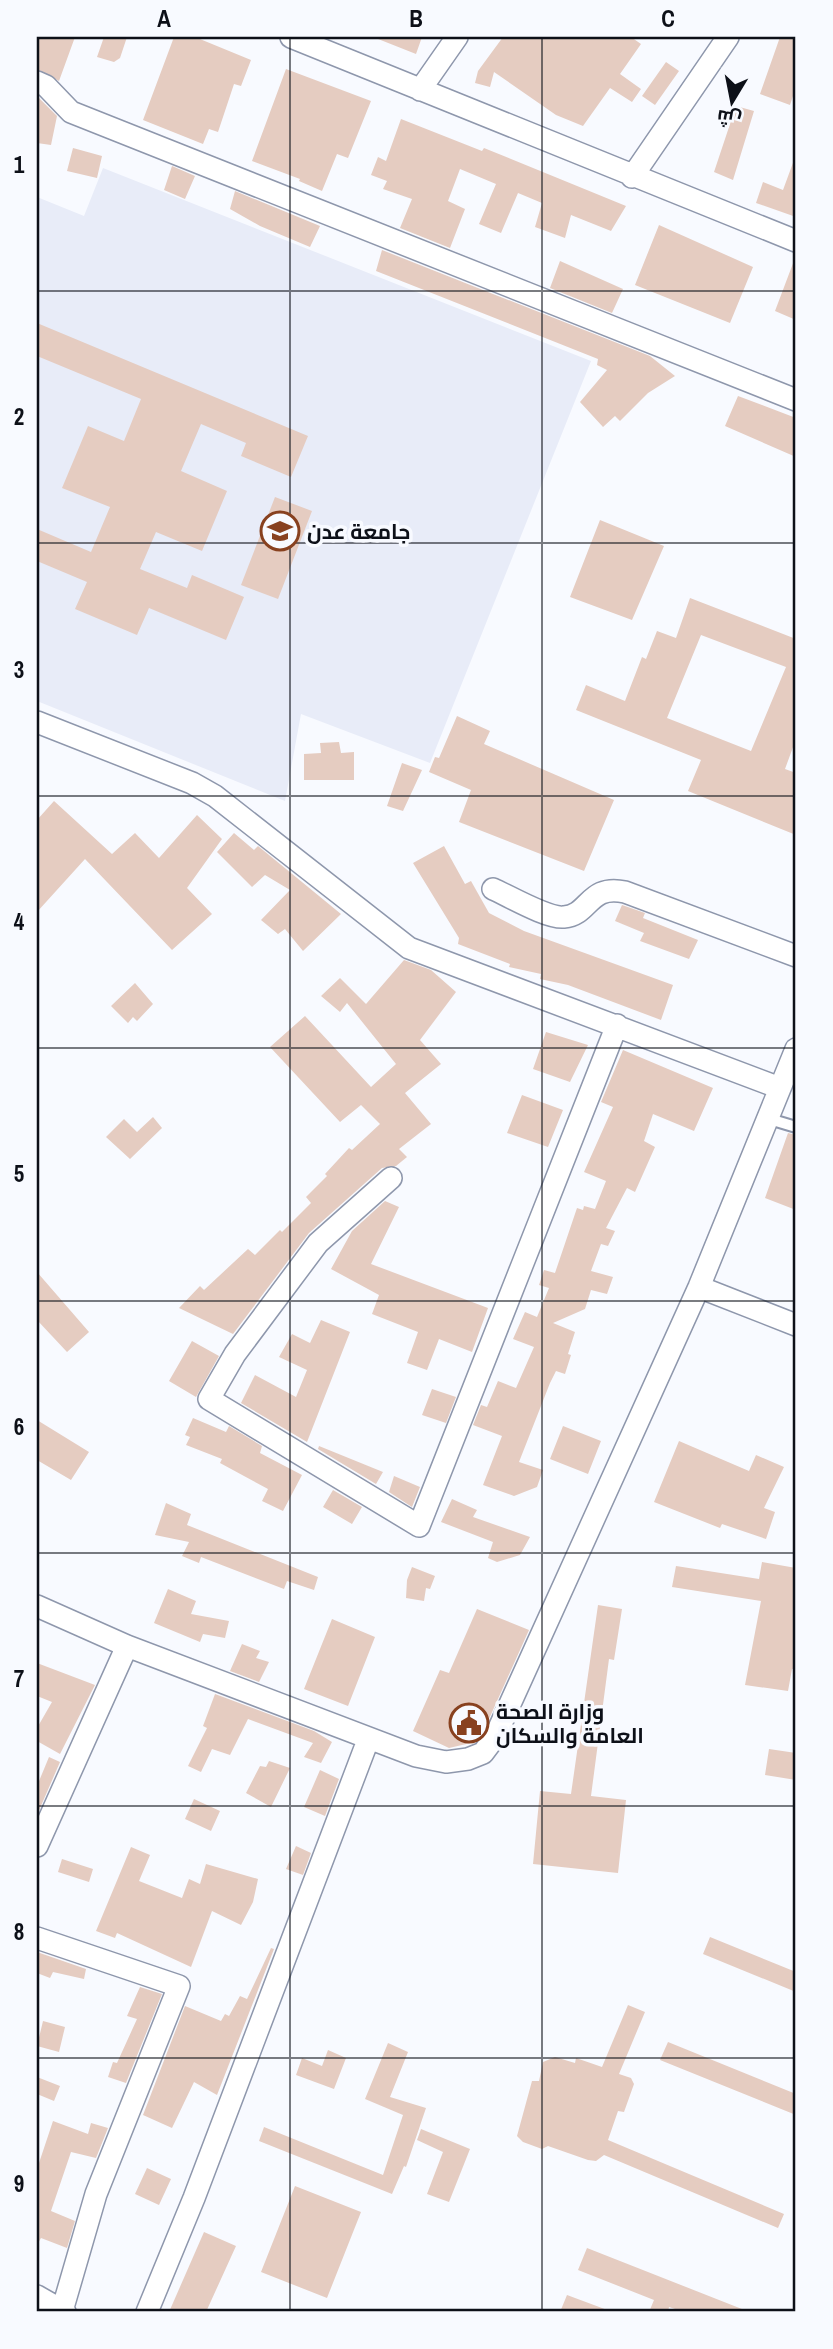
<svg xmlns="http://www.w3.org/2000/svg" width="833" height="2349" font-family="'Archivo Narrow',Cairo,sans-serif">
  <rect width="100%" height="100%" fill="#f8faff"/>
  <path fill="#e8ecf8" d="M103,168l488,193 -161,402 -129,-49 -16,87 -248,-100v-504l47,19z"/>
  <path fill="#e5ccc1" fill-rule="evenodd" d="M37,37h38l-16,44 -22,-12z
    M104,37h23l-7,21 -6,4 -17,-5z
    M174,37h21l56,23 -10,26 -7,-2 -16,48 -9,-3 -6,15 -60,-24z
    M373,37h49l-6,17z
    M503,37h128l10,7 -21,30 21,15 -9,13 -22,-14 -27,38 -27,-11 -62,-43 -4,15 -15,-4 3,-12z
    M780,37h16v50l-6,18 -30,-11z
    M666,62l13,9 -24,34 -13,-9z
    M286,69l85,32 -23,57 -11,-4 -15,37 -23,-10 1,-2 -48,-18z
    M37,96l20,20 -6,29 -14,-2z
    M736,106l18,5 -21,69 -19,-8z
    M401,119l81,32 2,-3 142,58 -15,25 -40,-16 -6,23 -30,-11 7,-24 -24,-10 -17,40 -22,-9 17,-40 -36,-15 -12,32 17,8 -15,39 -50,-20 12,-29 -29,-10 4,-8 -16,-6 7,-18 8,4z
    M73,148l29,8 -5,22 -30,-7z
    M794,160l2,57 -40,-14 7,-21 20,8z
    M172,166l23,10 -10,23 -21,-9z
    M235,191l85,35 -10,21 -50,-21 -30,-17z
    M659,225l94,42 -23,56 -95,-38z
    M382,250l268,106 25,20 -27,17 -28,28 -5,-5 -12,11 -23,-25 27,-32 -10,-5 1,-6 -222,-88z
    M795,258h1v62l-21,-9z
    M560,261l63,28 -11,24 -62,-25z
    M37,323l271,113 -17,41 -50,-21 5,-13 -45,-19 -20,47 46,20 -25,60 -46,-19 -16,37 47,19 5,-13 52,22 -18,43 -77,-32 -12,27 -62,-26 12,-27 -50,-21v-32l54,23 19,-45 -48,-19 26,-62 36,15 17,-42 -104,-43z
    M738,396l58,22v39l-71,-31z
    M275,497l37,14 -34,88 -37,-14z
    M600,520l64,26 -32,74 -62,-23z
    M690,598l106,41v100l-11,30 11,4v62l-108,-44 13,-31 -125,-50 10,-25 39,16 17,-44 4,2 11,-28 19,7zM701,635l85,32 -35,84 -84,-33z
    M457,716l33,15 -6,13 130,56 -30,71 -125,-49 12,-32 -42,-18 6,-15 4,1z
    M339,742l2,11 13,-1v28h-50v-26l17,-1 -1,-10z
    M402,763l20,7 -19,41 -16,-5z
    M54,801l58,53 23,-21 24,25 38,-43 25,24 -35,49 25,26 -40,36 -87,-91 -48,53v-92z
    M234,833l20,17 4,-4 83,68 -38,37 -18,-22 -7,5 -17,-14 29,-30 -25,-15 -13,12 -35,-35z
    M444,846l21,38 6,-3 18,32 35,18 149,54 -12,35 -93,-35 -28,-6 1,-5 -32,-7 1,-3 -52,-20 1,-6 -46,-75z
    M622,905l23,8 -2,5 55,22 -9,19 -49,-18 4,-8 -29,-12z
    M404,960l27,10 25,22 -36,48 21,24 -36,29 26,31 -32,25 8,8 -11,9 -14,2 -73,65 -76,101 -54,-26 21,-22 4,4 44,-41 7,6 25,-25 2,2 29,-29 -5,-6 21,-21 -2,-2 24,-26 3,2 28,-26 -19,-19 -21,17 -70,-75 35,-31 66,71 25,-23 -49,-61 -7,9 -19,-16 19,-18 26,26z
    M135,983l18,21 -16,17 -4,-4 -5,6 -17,-17z
    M546,1032l42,13 -18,37 -37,-13z
    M623,1050l90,38 -19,43 -41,-17 -9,27 11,6 -20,45 -8,-4 -21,40 9,3 -7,15 -7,-2 -10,27 22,6 -6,17 -16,-4 -6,19 -32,14 22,9 -7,22 3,1 -6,19 -9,-3 -6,12 -31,79 24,8 -6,17 -23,9 -31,-11 19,-49 -29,-11 8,-20 6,2 11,-26 18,7 18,-41 -21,-8 12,-27 12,5 12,-29 -10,-3 5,-15 11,3 22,-65 6,2 1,-4 11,3 11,-28 -22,-9 29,-65 -12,-5z
    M522,1095l41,15 -15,37 -41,-14z
    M153,1117l9,11 -32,31 -24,-22 18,-18 13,13z
    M788,1133l8,2v75l-31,-12z
    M385,1201l14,6 -28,57 117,44 -16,44 -33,-13 -12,31 -20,-7 11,-31 -46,-18 7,-19 -48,-26 21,-38z
    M37,1272l52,60 -22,20 -30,-32z
    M321,1320l29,12 -43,110 -66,-39 14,-28 41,22 11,-27 -28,-13 13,-23 18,9z
    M192,1341l27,15 -23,41 -27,-16z
    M432,1389l24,8 -10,26 -24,-8z
    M193,1418l33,14 3,-6 33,20 -2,7 42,22 -19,36 -21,-10 6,-12 -48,-26 2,-4 -36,-14 4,-8 -5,-2z
    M37,1420l52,32 -18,28 -34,-20z
    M563,1426l38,15 -13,33 -38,-15z
    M679,1441l70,30 7,-16 28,12 -20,41 11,4 -9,27 -44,-15 -2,4 -66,-26z
    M319,1446l64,26 -7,12 -58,-35z
    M394,1476l26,11 -8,20 -23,-15z
    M333,1490l29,17 -10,17 -29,-17z
    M452,1499l25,11 -4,7 57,20 -10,18 -23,7 -9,-4 5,-16 -52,-20z
    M166,1503l25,11 -4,11 131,52 -4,13 -27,-9 -3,8 -83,-32 -2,6 -17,-7 7,-14 -34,-7z
    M762,1562l34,6v102l-4,-1 -4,22 -43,-6 16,-84 -89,-14 4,-21 83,13z
    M412,1567l23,9 -5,13 -4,-1 -2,13 -18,-3 1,-18z
    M168,1589l28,12 -5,13 38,7 -4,17 -22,-4 -3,8 -46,-19z
    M598,1605l24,4 -8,51 -5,-1 -18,137 35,4 -8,73 -85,-9 7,-73 31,3z
    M477,1609l52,21 -45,100 -9,12 -26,6 -36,-17 27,-61 9,3z
    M332,1619l43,18 -27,69 -44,-17z
    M242,1644l18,7 -4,7 13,4 -10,20 -29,-11z
    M37,1663l58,22 -35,69 -23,-13v-13l15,-26 -15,-6z
    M215,1694l99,37 18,11 -11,21 -17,-6 9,-14 -65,-24 -18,36 -18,-6 -11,23 -13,-6 19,-38 -4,-2z
    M769,1749l27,4v27l-31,-5z
    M49,1757l11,5 -23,53v-29z
    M269,1761l21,7 -19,39 -25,-14 14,-27 6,1z
    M320,1770l19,9 -14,37 -21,-9z
    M194,1799l26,12 -9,20 -26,-12z
    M296,1846l15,7 -8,22 -17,-6z
    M131,1847l19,8 -11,26 43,17 7,-19 11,5 6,-20 52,15 -5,23 -12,23 -29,-14 -21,56 -74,-34 -2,5 -19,-7z
    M62,1859l31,10 -4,13 -31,-10z
    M710,1937l86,35v20l-93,-38z
    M271,1948l3,1 -57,146 -23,-13 -22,46 -29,-13 42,-109 36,15 4,-7 4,2 11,-20 7,3z
    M37,1952l49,17 -2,10 -31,-7 -3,6 -13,-5z
    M140,1987l22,7 -36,89 -18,-6 5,-15 4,1 20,-44 -10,-3z
    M628,2005l17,7 -26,62 12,4 3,6 -10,28 -6,-1 -10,29 176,74 -6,14 -174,-73 -8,6 -8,-1 -40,-14 -6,3 -19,-7 -6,-6 15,-55h7l4,-19 12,-5 20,6 1,-5 26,9z
    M43,2021l22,6 -6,25 -22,-6z
    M668,2042l128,52v21l-136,-55z
    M388,2043l20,9 -18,45 36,11 -20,59 -2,-1 -12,28 -133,-53 5,-14 119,48 20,-60 -38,-16z
    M328,2050l18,8 -12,31 -38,-14 6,-17 20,8z
    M37,2077l23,9 -6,15 -17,-7z
    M53,2121l35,13 3,-11 17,5 -12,30 -25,-6 -20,59 24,10 -8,27 -26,-10 -4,7v-76z
    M421,2129l49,20 -21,53 -22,-8 16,-42 -26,-12z
    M147,2168l24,11 -12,26 -24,-11z
    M295,2186l66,26 -34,86 -66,-26z
    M204,2232l32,14 -30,66h-37z
    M587,2248l160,63 -1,1h-62l-15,-5 -1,5h-19l5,-12 -76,-30z
    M567,2295l43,16v1h-50z"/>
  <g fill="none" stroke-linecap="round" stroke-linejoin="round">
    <defs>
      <path id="lane" d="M766,1118l30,9"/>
      <path id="street" d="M291,37l505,204
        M37,82l9,4 25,26 725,288
        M420,90l37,-53
        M632,177l96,-140
        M37,722l155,61 23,13 194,152 371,140
        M493,889c16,7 55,30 71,28 26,-2 24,-33 61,-25l171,64
        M391,1178l-73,65 -83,111 -26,45 210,127 198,-501
        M699,1287l97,38
        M37,1606l90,40 289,110 30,6 22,-3 15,-6 12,-16 204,-450 97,-238
        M37,1846l90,-200
        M37,1938l142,48 -83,208 -34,117
        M37,2296l28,16
        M147,2312l47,-114 174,-458"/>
    </defs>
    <use href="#lane" stroke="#8e97ac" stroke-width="14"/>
    <use href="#street" stroke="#8e97ac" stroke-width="24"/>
    <use href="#lane" stroke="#fff" stroke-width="10"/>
    <use href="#street" stroke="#fff" stroke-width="21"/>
  </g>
  <path fill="none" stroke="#0d1018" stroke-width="2" stroke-opacity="0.55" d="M290,37v2275M542,37v2275M37,291h759M37,543h759M37,796h759M37,1048h759M37,1301h759M37,1553h759M37,1806h759M37,2058h759"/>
  <defs>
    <symbol id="university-ring" viewBox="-11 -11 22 22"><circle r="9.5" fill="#f8faff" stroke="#88411f" stroke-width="1.5"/><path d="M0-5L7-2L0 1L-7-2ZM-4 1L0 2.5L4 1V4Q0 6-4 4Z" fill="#88411f"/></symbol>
    <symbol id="civic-ring" viewBox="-11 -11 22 22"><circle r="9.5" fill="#f8faff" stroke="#88411f" stroke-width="1.5"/><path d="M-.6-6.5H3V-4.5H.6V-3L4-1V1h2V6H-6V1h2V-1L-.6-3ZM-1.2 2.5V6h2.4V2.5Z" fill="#88411f"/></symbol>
  </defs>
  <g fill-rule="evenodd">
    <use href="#university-ring" x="258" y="509" width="44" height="44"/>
    <use href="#civic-ring" x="447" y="1701" width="44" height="44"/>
  </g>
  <g text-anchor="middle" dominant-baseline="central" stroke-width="7" stroke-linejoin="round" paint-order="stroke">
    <g font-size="21" font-weight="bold" fill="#0d1018" stroke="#f8faff" text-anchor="start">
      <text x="307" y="531">جامعة عدن</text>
      <text x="496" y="1711">وزارة الصحة<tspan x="496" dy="24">العامة والسكان</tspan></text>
    </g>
  </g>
  <rect width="833" height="2349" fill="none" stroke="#f8faff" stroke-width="77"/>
  <g transform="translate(732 102) rotate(190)" stroke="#f8faff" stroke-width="5" paint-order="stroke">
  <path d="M0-5L12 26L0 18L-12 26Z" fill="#0d1018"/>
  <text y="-10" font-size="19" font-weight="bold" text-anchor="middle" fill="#0d1018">ش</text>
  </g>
  <rect x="38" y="38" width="756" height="2272" fill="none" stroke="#0d1018" stroke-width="2.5"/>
  <g font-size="23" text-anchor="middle" font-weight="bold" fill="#0d1018">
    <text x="164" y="27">A</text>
    <text x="416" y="27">B</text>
    <text x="668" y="27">C</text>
    <text x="19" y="173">1</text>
    <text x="19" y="425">2</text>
    <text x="19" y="678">3</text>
    <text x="19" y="930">4</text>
    <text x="19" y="1182">5</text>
    <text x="19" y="1435">6</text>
    <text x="19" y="1687">7</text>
    <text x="19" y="1940">8</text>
    <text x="19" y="2192">9</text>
  </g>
</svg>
